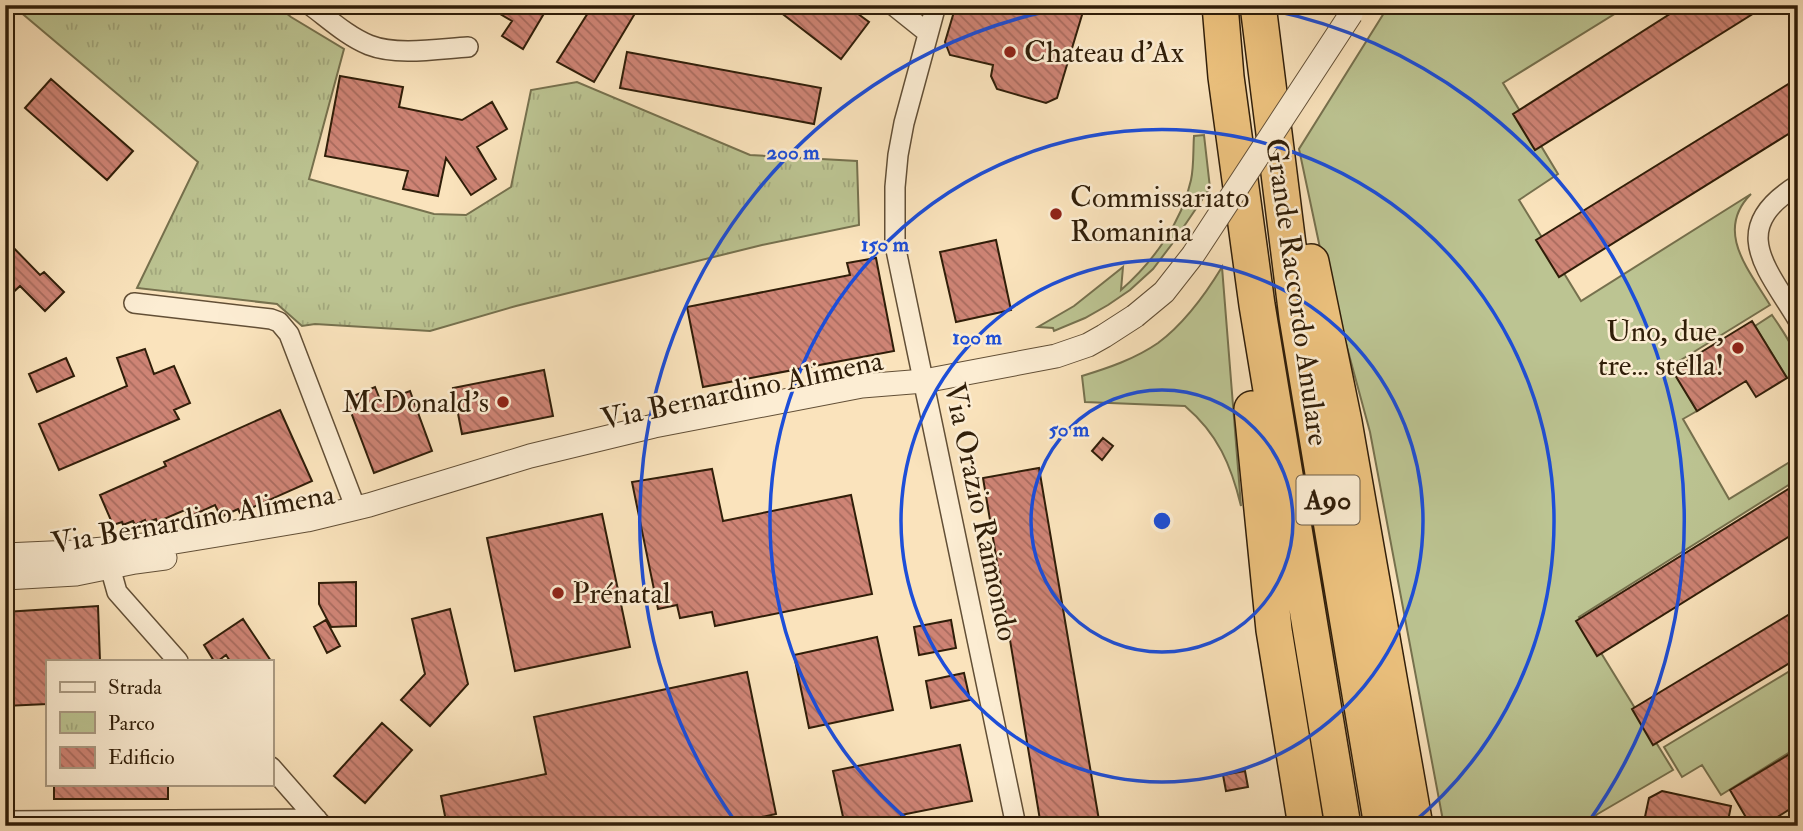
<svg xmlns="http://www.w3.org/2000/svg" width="1803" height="831" font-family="'IM FELL Double Pica',serif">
  <defs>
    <pattern id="park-tufts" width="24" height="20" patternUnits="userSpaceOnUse" patternTransform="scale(1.75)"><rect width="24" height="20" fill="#bcc492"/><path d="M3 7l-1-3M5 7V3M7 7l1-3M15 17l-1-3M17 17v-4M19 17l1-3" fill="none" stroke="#a2a87d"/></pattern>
    <pattern id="building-back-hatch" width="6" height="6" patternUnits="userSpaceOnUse" patternTransform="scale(1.75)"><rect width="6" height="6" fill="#ce8475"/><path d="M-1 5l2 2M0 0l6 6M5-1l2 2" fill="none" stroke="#a86b5e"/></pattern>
  </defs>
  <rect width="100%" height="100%" fill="#fae3bc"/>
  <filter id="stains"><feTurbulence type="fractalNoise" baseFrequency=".00286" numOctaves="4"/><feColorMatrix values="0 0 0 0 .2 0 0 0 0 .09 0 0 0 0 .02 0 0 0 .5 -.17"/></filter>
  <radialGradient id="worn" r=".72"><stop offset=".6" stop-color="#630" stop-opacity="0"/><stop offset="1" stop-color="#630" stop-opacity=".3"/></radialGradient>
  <path fill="#bcc492" stroke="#76714e" stroke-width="2" d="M1389,5h240l-126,78 55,91 -39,26 62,101 170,-107c-37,37 -2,76 19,111l-99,61 26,45 -14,8 46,80 69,-42v22l-219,138 94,153 -77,45 7,11h-159l-74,-394 -50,-184 -21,-99z
    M1204,135l6,53 -38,56 -19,25 -23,21 -22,15 -23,13 -31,13 -1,-3 -15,-1 36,-21 49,-39 -2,23c32,-28 61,-68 70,-110 3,-14 2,-30 3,-44z
    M1222,267l19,239c-10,-41 -23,-72 -56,-100l-100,-4 -3,-26c26,-8 53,-17 76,-33 27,-20 47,-48 64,-76z
    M1772,315c8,12 31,43 25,57 -1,2 -8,5 -10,6l-32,-52z
    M1798,666v81l-77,48 -19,-30 -20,12 -18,-30z"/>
  <path fill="url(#park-tufts)" stroke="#76714e" stroke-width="2" d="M12,5h264l15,12 53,32 -35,130 125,35 32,1 45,-28 20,-97 46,-8 173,73 107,6 2,64 -97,20 -246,61 -86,25 -115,-7 -13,2 -25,-22 -140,-16 61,-126z"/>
  <path fill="url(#building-back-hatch)" stroke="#301e09" stroke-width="2" d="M485,5h64l-26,44 -21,-13 10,-15z
    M593,5h47l-46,77 -37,-20z
    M771,5h75l23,17 -28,37z
    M956,5h129l-28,93 -11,5 -49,-14 -6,-13 2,-11 -43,-10 -5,-13z
    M1684,5h83l-232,145 -22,-36z
    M627,52l194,36 -7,36 -194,-36z
    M340,76l63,11 -4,20 63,13 30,-18 15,27 -30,18 19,32 -25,16 -25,-37 -8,38 -35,-7 5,-18 -83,-15z
    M1798,78v50l-239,149 -23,-37z
    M51,79l82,72 -26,29 -82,-72z
    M5,239l35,36 4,-3 20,20 -19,19 -25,-25 -15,14z
    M996,240l15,70 -55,12 -16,-70z
    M876,258l18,93 -191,36 -16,-80 163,-32 -3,-12z
    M1752,321l35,57 -31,19 -10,-16 -49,30 -25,-41z
    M145,349l9,25 20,-8 16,37 -16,7 5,9 -120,51 -20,-46 88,-38 -10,-28z
    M66,358l8,18 -37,16 -8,-18z
    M544,370l9,46 -91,18 -9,-46z
    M375,387l6,15 29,-11 22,60 -58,22 -28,-74z
    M280,410l32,71 -72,32 -2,-4 -17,8 -6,-12 -26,12 -4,-7 -28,12 -1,-3 -10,4 -1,-3 -10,5 -2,-4 -10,4 -1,-3 -9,3 -13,-30 66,-29 -2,-4z
    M1103,438l10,8 -11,14 -10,-9z
    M1039,468l61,358h-59l-58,-348z
    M712,469l11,52 128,-26 21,99 -157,32 -3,-14 -32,6 -3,-13 -19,4 -26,-127z
    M1798,483v48l-201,125 -21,-35z
    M602,514l28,133 -115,24 -28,-133z
    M356,582v44l-25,1 -12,-23v-21z
    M98,606l2,55h-53v43l-42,2v-94z
    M450,609l18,75 -38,42 -29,-26 24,-26 -13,-55z
    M1798,609v49l-145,87 -21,-36z
    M243,619l28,42h-41l-4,-6 -8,6h-4l-10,-16z
    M326,620l14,26 -13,7 -13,-26z
    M951,620l5,28 -37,7 -5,-28z
    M877,637l16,73 -84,18 -15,-73z
    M747,672l29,142 -55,12h-274l-6,-30 105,-22 -12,-57z
    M964,673l6,27 -39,8 -5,-27z
    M382,723l30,27 -47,53 -31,-27z
    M960,745l12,56 -71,14 3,11h-59l-12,-55z
    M1798,749v55l-35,22h-12l-21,-36z
    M1245,771l3,16 -22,4 -3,-16z
    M54,784h114v15h-114z
    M1662,791l69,15 -4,20h-84l6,-28z"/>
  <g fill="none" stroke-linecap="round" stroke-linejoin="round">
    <defs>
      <path id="minor" d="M310,5c19,14 37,31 59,40 28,11 69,4 99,2
        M893,5l35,28
        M936,5l-32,118 -6,32 -3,32v58l121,581
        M1798,185c-71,43 -32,82 0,135
        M134,303l137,16 8,3 10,12 67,175
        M110,567l7,25 61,69
        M271,767l50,57
        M5,821l312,-2"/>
      <path id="tertiary" d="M5,555l67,-3 103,-10 132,-22 62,-15 161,-49 124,-30 208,-40 62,-5 132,-25 32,-11 16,-9 31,-20
        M5,578l71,-4 59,-12 30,-4"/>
      <path id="motorway" d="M1220,5l6,72 31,228 86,521
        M1258,5l39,312 85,509
        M1311,262l33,160 71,404
        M1252,409l22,221 32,196"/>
    </defs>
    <use href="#minor" stroke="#624f36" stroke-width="22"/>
    <use href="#tertiary" stroke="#624f36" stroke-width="25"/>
    <use href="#motorway" stroke="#301e09" stroke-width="38"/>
    <use href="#minor" stroke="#fcedd3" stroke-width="19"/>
    <use href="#tertiary" stroke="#fcedd3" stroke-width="23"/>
    <use href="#motorway" stroke="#edc27e" stroke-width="35"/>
    <defs>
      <path id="tertiary-bridge" d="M1135,316l29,-24 29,-37 158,-241"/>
    </defs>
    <use href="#tertiary-bridge" stroke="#624f36" stroke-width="25" stroke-linecap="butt"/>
    <use href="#tertiary-bridge" stroke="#fcedd3" stroke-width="23"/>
  </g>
  <g fill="none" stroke="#1d4ed8" stroke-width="3.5">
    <circle cx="1162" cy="521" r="131"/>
    <circle cx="1162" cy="521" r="261"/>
    <path d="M915 826A392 392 0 1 1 1409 826"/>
    <path d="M737 824A522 522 0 0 1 1080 5M1244 5A522 522 0 0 1 1587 824"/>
  </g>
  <g fill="#8f2418" stroke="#fcedd3" stroke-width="2.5">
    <circle cx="1010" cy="52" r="7"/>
    <circle cx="1056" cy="214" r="7"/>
    <circle cx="1738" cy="348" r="7"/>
    <circle cx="503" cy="402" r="7"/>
    <circle cx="558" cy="593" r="7"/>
  </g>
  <g text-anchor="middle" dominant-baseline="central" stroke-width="5" stroke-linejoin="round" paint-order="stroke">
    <rect fill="#fcedd3" stroke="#6d5c46" stroke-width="2" x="1296.5" y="475.5" width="63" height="49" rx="5"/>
    <g font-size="28" font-weight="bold" fill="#301e09">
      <text x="1328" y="500">A90</text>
    </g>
    <g font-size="30" fill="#301e09" stroke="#fcedd3" text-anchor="start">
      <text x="1024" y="52">Chateau d'Ax</text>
      <text x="1070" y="197">Commissariato<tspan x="1070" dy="34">Romanina</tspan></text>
      <text x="1724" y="331" text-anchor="end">Uno, due,<tspan x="1724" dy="34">tre... stella!</tspan></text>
      <text x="489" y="402" text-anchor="end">McDonald's</text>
      <text x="572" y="593">Prénatal</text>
    </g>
    <g font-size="30" fill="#301e09" stroke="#fcedd3">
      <text transform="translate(1297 292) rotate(82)">Grande Raccordo Anulare</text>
      <text transform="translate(742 390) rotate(-12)">Via Bernardino Alimena</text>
      <text transform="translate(981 512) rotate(78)">Via Orazio Raimondo</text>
      <text transform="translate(193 519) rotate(-10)">Via Bernardino Alimena</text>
    </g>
  </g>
  <circle cx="1162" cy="521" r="10" fill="#1d4ed8" stroke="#fcedd3" stroke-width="3.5"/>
  <g font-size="21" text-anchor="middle" font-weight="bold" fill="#1d4ed8" stroke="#fcedd3" stroke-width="5" stroke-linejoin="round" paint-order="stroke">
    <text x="793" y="159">200 m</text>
    <text x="885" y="251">150 m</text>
    <text x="977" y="344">100 m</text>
    <text x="1069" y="436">50 m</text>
  </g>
  <rect width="1803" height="831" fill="none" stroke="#fae3bc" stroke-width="28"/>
  <rect x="7" y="7" width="1789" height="817" fill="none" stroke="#301e09" stroke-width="3.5"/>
  <rect x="14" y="14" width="1775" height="803" fill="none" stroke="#301e09" stroke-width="2"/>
  <rect x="46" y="660" width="228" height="126" fill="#fcedd3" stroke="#aa9a82" stroke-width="2"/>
  <rect x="60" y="682" width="35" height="10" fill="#fcedd3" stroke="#aa9a82" stroke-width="2"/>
  <text x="108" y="694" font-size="21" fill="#301e09">Strada</text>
  <rect x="60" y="712" width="35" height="21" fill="url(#park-tufts)" stroke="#aa9a82" stroke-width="2"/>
  <text x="108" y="730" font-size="21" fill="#301e09">Parco</text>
  <rect x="60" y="747" width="35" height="21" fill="url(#building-back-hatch)" stroke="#aa9a82" stroke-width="2"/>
  <text x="108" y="764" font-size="21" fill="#301e09">Edificio</text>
  <rect width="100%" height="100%" filter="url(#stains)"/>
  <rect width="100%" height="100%" fill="url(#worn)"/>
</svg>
